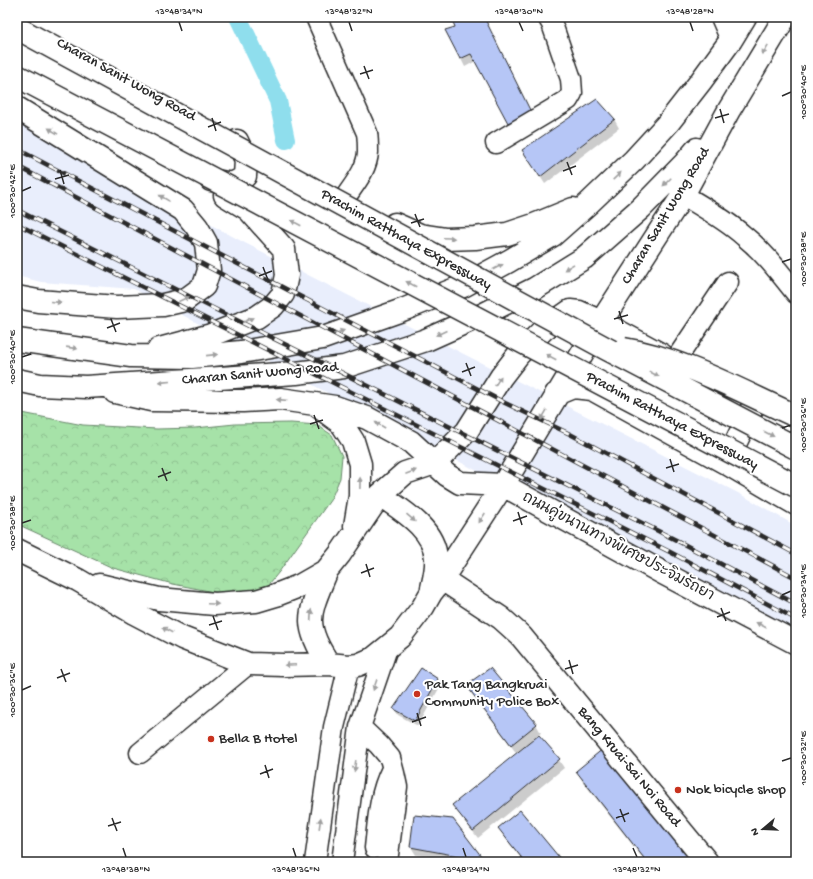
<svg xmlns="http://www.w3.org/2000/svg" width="813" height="879" font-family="'Gochi Hand','Playpen Sans Thai',sans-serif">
  <defs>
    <pattern id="park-crowns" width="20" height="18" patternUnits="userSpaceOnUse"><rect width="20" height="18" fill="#a6e2a8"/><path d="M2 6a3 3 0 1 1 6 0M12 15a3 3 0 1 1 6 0" fill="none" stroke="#8fc291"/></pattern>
  </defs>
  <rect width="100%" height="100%" fill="#fff"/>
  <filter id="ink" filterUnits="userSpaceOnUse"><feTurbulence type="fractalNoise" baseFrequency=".025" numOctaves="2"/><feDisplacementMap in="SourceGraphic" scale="8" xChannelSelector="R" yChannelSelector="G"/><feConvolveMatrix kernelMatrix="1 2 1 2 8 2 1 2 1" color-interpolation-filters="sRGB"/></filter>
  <g filter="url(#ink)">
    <path fill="#e9eefc" d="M17,121l228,122 495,251 56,32v110l-444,-230 -218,-117 -93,-7 -24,-6z"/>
    <path fill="url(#park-crowns)" stroke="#68866a" d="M17,412l66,13 74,4 38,-1 40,-4 56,-1 26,2 15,10 10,21 -2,22 -9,21 -52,73 -14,17 -30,5 -21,-2 -41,-8 -60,-16 -96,-44z"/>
    <path fill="#0003" d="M452,17h32l50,104 -20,10 -38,-70 -11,6 -4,-8 -5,-32z
      M614,119l5,9 -74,56 -17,-26z
      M422,669l16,11 3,5 -23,41 -20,-11 -3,-5z
      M467,686l69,38 5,9 -4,2 22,25 5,8 -86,70 -20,-25 -4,-8 63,-51 -45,-60z
      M577,771l118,91h-49l-63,-80z
      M453,820l32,42h-32l-37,-7 -5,-8z
      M500,828l62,34h-38l-18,-23z"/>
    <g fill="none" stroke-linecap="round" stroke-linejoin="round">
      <path stroke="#8fdeed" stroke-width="18" d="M238,17l40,84 8,39"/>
    </g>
    <path fill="#b6c6f6" stroke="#2b2b2b" d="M451,17h33l47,95 -23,11 -37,-69 -11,5 -15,-29 10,-3z
      M597,99l18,20 -75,58 -18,-27z
      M421,668l17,11 -23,42 -22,-12z
      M490,668l47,56 -26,21 -45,-60z
      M539,735l21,24 -87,72 -21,-26z
      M604,748l92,114h-49l-71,-91z
      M520,810l43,52h-38l-27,-34z
      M414,815l39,4 32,42 -75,-14z"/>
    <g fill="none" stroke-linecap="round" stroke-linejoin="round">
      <defs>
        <path id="minor" d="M316,17l51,116c1,6 1,13 1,19 -1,18 -14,32 -23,46
          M721,17l10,23
          M496,143l72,-43 4,-7 -1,-14 -19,-55 -4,-7
          M683,195c20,12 43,25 61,41 20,16 36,37 52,57
          M675,361l53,-79
          M360,727l19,18 11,13 4,15 3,14 -10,75
          M140,753l108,-89
          M375,848c3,-26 4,-53 16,-77
          M315,862l19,-135 15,-61
          M342,862l18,-135 27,-79"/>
        <path id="major" d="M211,180c16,3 21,7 34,-4l1,-16 -9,-19
          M395,224l25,11 26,4 29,-1 32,-4 27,-9 39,-16
          M17,340l114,16 61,1 49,-5 82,-14 82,-29 58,-23 46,-25 44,-26 36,-32 45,-43 35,-38 32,-41 30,-41 14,-23
          M159,349l52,-14 46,-18 16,-11 10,-12 4,-19 -3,-26 -36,-40 -23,-14
          M17,380l23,5 46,2 210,-14 48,-6 82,-27 56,-25 52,-26 50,-31 57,-50 44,-45 12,-14
          M115,392l36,8 92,1 37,-2 35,5 27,20 11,17 7,23v32l-5,30
          M556,394l17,-7 19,2 134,74 70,41
          M315,404l20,3 32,11 44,24 36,33 13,8 43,2 158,87 135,71
          M726,463l29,-61
          M380,495c21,15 54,33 56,63 1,10 -2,21 -4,30
          M17,550l61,30 56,33 48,25 66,26 36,1 45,-1 20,2 9,-1 16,-7 26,-21 23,-30 8,-14 11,-14 61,-94 98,-163 82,-127 46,-85 56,-93
          M327,570c-17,42 -26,53 2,94
          M442,579l59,39 20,18 186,226
          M99,585l60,14 56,5 41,-3 20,-6 23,-9 28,-16 13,-16 40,-59 25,-22 30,-10 32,-32 34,-54 17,-22 26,-26 26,-18 9,1 22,10 61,33"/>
        <path id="highway" d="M17,108l166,102 14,17 9,16 3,27 -5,16 -19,14 -22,5 -46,2 -79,-6 -21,-4"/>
      </defs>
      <use href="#minor" stroke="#2b2b2b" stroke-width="23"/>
      <use href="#major" stroke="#2b2b2b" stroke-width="25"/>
      <use href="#highway" stroke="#2b2b2b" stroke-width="25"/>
      <use href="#minor" stroke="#fff" stroke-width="20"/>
      <use href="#major" stroke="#fff" stroke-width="22"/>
      <use href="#highway" stroke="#fff" stroke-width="22"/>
      <defs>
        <path id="rail" d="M17,149l488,254 65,31 226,120
          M17,166l779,412
          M17,210l659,330 120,64
          M17,224l653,328 126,67"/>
      </defs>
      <use href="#rail" stroke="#2b2b2b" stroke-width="4.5"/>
      <use href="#rail" stroke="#fff" stroke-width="3" stroke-dasharray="9" stroke-linecap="butt"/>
      <defs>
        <path id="highway-bridge" d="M17,28l590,321 189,99
          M17,76l779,410
          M624,349c58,9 118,43 172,67"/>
      </defs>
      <use href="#highway-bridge" stroke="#2b2b2b" stroke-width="25" stroke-linecap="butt"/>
      <use href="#highway-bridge" stroke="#fff" stroke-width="22"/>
    </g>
    <defs><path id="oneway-solid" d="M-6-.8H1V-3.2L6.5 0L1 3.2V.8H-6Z"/></defs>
    <g fill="#a0a0a0">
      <use href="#oneway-solid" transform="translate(765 50) rotate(122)"/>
      <use href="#oneway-solid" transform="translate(53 131) rotate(-148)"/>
      <use href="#oneway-solid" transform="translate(617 176) rotate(-44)"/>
      <use href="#oneway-solid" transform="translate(667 182) rotate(135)"/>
      <use href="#oneway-solid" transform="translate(164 198) rotate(-149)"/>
      <use href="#oneway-solid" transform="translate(296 223) rotate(-152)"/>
      <use href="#oneway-solid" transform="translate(449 238) rotate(2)"/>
      <use href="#oneway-solid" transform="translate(498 267) rotate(-28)"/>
      <use href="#oneway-solid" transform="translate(569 267) rotate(148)"/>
      <use href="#oneway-solid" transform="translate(411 284) rotate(-152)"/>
      <use href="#oneway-solid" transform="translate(184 299) rotate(-24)"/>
      <use href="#oneway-solid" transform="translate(56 302) rotate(5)"/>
      <use href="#oneway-solid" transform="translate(248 320) rotate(-24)"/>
      <use href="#oneway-solid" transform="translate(339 332) rotate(-19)"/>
      <use href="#oneway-solid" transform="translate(441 333) rotate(156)"/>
      <use href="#oneway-solid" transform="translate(72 348) rotate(8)"/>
      <use href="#oneway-solid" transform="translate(212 355) rotate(-6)"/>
      <use href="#oneway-solid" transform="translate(551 357) rotate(-152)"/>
      <use href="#oneway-solid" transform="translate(654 374) rotate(28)"/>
      <use href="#oneway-solid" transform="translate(498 381) rotate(-57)"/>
      <use href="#oneway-solid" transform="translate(164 382) rotate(175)"/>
      <use href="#oneway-solid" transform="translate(282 400) rotate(-175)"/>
      <use href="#oneway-solid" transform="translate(544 415) rotate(120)"/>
      <use href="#oneway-solid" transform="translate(380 425) rotate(-150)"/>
      <use href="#oneway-solid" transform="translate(769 434) rotate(28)"/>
      <use href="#oneway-solid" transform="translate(411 472) rotate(-21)"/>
      <use href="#oneway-solid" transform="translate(360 483) rotate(-89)"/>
      <use href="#oneway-solid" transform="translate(411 518) rotate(41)"/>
      <use href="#oneway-solid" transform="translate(482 518) rotate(123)"/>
      <use href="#oneway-solid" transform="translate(213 604) rotate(2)"/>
      <use href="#oneway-solid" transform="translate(311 615) rotate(-87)"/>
      <use href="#oneway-solid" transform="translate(761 625) rotate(-152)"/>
      <use href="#oneway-solid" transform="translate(167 630) rotate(-153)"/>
      <use href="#oneway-solid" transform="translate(290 665) rotate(178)"/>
      <use href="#oneway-solid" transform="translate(375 685) rotate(109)"/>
      <use href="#oneway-solid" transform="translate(355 766) rotate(98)"/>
      <use href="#oneway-solid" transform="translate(320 823) rotate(-82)"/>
    </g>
  </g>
  <path fill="none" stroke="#2b2b2b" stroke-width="1.5" d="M179,22l3,9M349,22l3,9M519,22l4,9M690,22l3,9M364,66l5,13M360,74l13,-4M782,96l9,-4M720,109l4,14M212,118l4,13M715,118l14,-4M208,127l13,-5M567,162l5,13M60,170l4,14M563,171l13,-5M55,179l14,-4M22,191l9,-4M415,214l5,13M411,223l13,-4M782,262l9,-3M263,267l5,13M259,276l13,-5M619,311l4,13M111,319l5,13M614,319l14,-4M107,328l13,-5M22,357l9,-3M466,363l5,13M462,372l13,-5M314,415l5,14M310,424l13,-4M782,428l9,-3M670,459l4,13M162,468l5,13M666,468l13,-4M158,477l13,-5M518,512l4,13M513,521l14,-5M22,523l9,-3M366,564l4,13M361,573l13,-5M782,595l9,-4M721,608l5,13M213,616l5,14M717,617l13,-5M209,625l13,-4M569,660l4,14M61,669l5,13M565,669l13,-4M57,678l13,-5M22,690l9,-4M417,713l4,13M412,722l14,-5M782,761l9,-3M265,765l4,13M260,774l13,-5M620,809l5,13M112,818l5,13M616,818l13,-5M108,826l13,-4M123,848l3,9M293,848l3,9M463,848l3,9M633,848l4,9"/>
  <g fill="#c8321e" stroke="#fff" stroke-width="1.5">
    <circle cx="417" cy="694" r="4"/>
    <circle cx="211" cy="739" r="4"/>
    <circle cx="678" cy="790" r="4"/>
  </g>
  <g text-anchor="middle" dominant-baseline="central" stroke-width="4" stroke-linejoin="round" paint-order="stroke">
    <g font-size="15" fill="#2b2b2b" stroke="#fff">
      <text transform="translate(126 80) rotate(29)">Charan Sanit Wong Road</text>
      <text transform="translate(666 216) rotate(-59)">Charan Sanit Wong Road</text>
      <text transform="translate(406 240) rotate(29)">Prachim Ratthaya Expressway</text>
      <text transform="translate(260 374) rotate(-5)">Charan Sanit Wong Road</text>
      <text transform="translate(672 421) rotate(28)">Prachim Ratthaya Expressway</text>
      <text transform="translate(618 547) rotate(28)">ถนนคู่ขนานทางพิเศษประจิมรัถยา</text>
      <text transform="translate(629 767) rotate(50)">Bang Kruai-Sai Noi Road</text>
    </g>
    <g font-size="15" fill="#2b2b2b" stroke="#fff" text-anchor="start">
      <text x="425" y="685">Pak Tang Bangkruai<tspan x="425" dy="17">Community Police Box</tspan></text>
      <text x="219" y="739">Bella B Hotel</text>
      <text x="686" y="790">Nok bicycle shop</text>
    </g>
  </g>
  <rect width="813" height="879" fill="none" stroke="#fff" stroke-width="44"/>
  <g transform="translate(763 829) rotate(251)" stroke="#ffffff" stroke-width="3" paint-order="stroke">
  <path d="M0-3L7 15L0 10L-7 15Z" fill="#2b2b2b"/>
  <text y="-6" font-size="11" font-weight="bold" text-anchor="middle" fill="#2b2b2b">N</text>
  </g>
  <rect x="22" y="22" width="769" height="835" fill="none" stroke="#2b2b2b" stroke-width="1.5"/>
  <g font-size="10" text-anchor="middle" fill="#2b2b2b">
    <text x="179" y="14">13°48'34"N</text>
    <text x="349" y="14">13°48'32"N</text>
    <text x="519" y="14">13°48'30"N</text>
    <text x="690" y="14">13°48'28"N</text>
    <text transform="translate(802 92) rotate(-90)" y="4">100°30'40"E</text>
    <text transform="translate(11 191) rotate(-90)" y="4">100°30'42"E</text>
    <text transform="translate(802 259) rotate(-90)" y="4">100°30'38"E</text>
    <text transform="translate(11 357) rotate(-90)" y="4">100°30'40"E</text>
    <text transform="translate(802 425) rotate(-90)" y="4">100°30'36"E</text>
    <text transform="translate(11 523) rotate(-90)" y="4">100°30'38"E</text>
    <text transform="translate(802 591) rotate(-90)" y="4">100°30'34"E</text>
    <text transform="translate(11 690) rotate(-90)" y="4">100°30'36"E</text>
    <text transform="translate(802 758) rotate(-90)" y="4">100°30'32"E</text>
    <text x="126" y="872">13°48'38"N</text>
    <text x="296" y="872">13°48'36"N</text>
    <text x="466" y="872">13°48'34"N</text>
    <text x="637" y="872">13°48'32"N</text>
  </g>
</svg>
